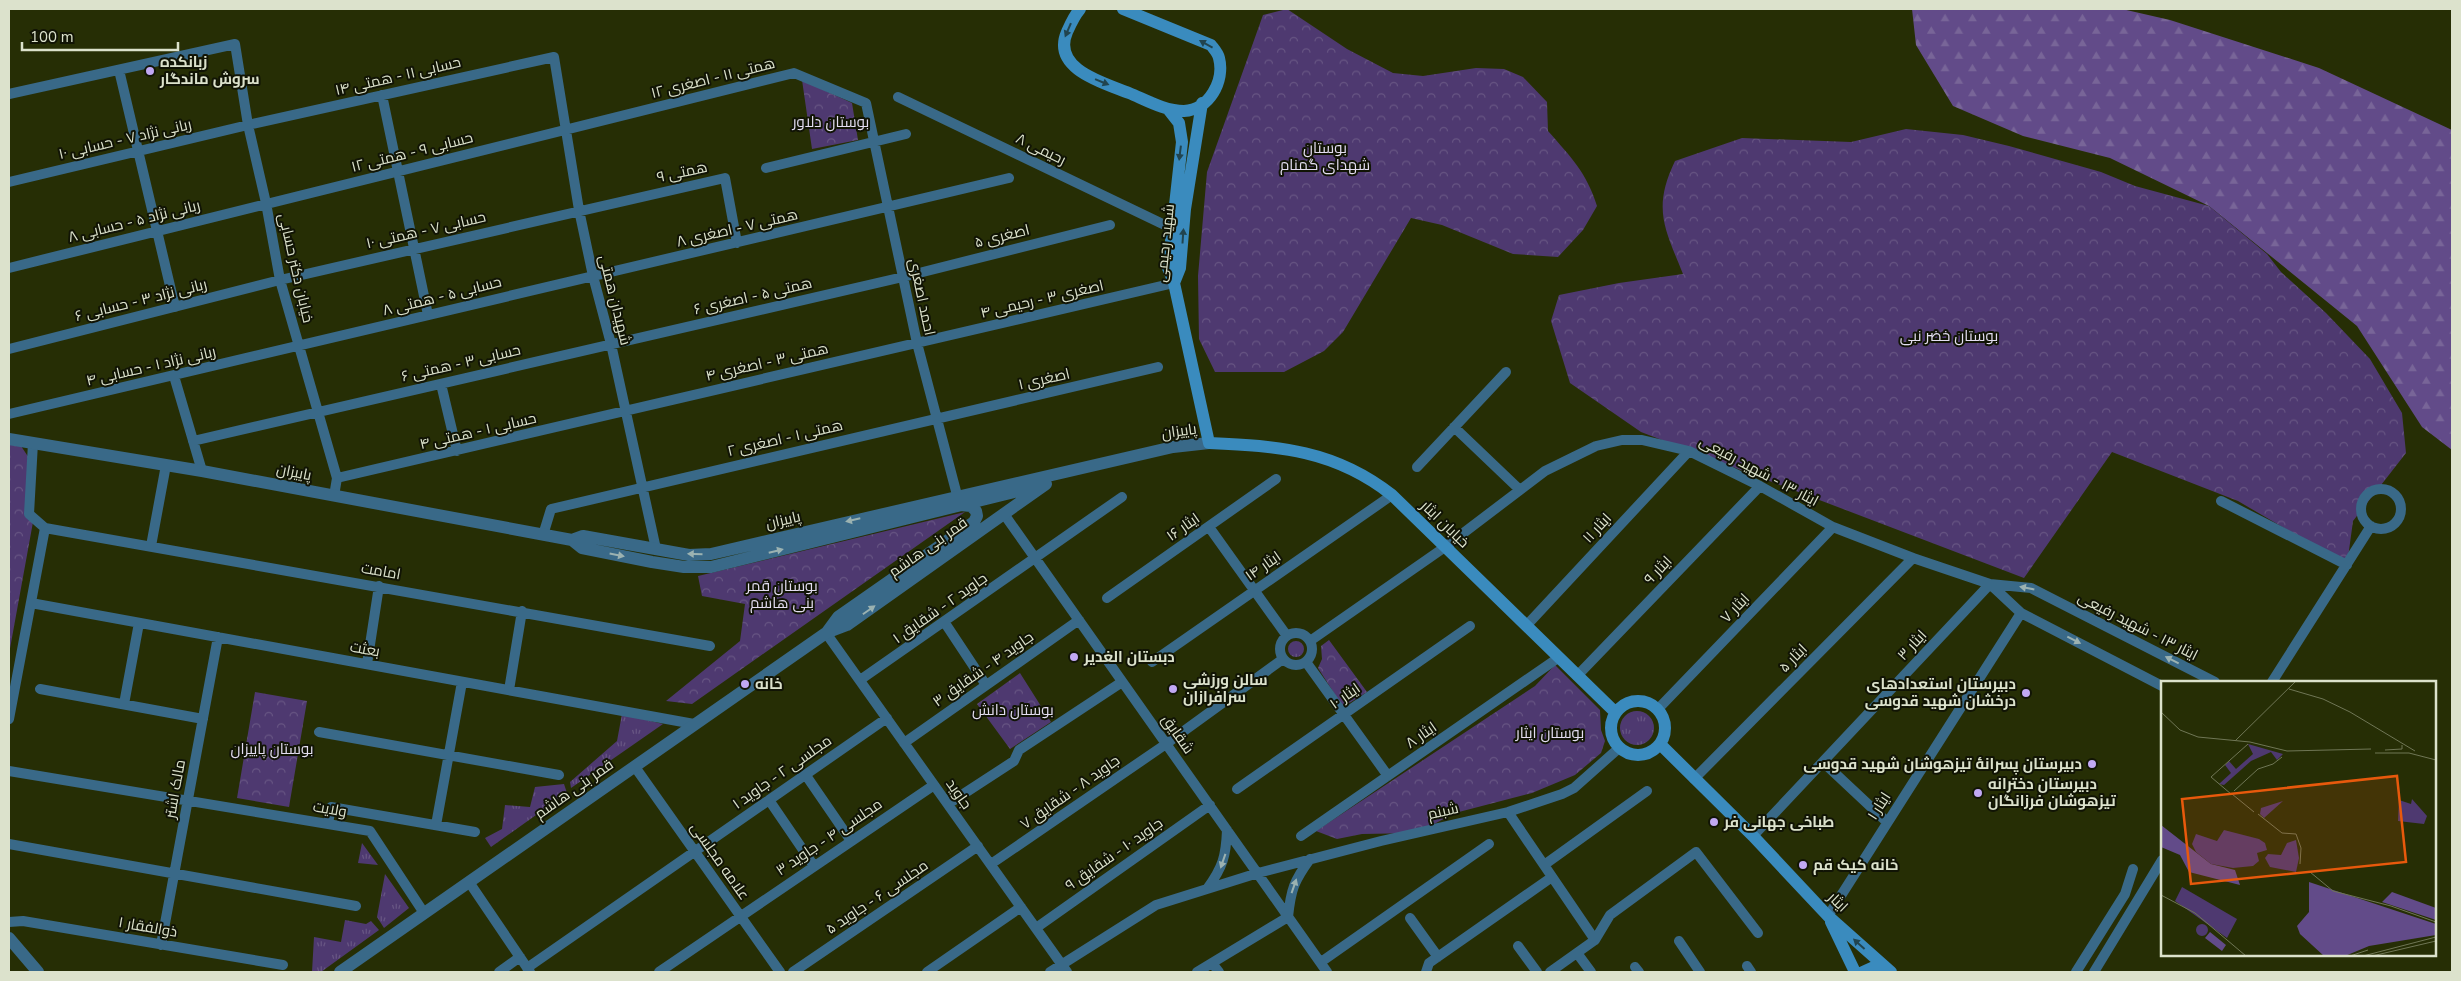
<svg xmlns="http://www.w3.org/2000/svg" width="2461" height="981" font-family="'Nunito Sans',Cairo,sans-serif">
  <defs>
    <pattern id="grass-tufts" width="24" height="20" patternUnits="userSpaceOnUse" patternTransform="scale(1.25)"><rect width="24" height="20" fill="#4e3970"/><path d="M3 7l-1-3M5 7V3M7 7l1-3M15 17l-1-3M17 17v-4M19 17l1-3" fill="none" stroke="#675583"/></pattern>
    <pattern id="forest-firs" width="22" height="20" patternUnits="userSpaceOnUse" patternTransform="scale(1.25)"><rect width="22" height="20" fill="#624b89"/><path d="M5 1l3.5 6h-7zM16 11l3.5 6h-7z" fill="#786598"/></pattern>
    <pattern id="park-crowns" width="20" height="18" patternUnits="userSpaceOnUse" patternTransform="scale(1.25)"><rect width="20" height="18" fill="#4e3970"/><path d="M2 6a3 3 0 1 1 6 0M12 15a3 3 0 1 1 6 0" fill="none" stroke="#675583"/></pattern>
  </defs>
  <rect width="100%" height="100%" fill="#262e05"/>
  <path fill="url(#grass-tufts)" d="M1288 649a8 8 0 1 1 16 0a8 8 0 1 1-16 0Z
    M1620 728a17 17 0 1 1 34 0a17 17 0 1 1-34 0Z
    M622,714l41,10 -92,64 -1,-6 47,-41z
    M564,784l3,9 -76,54 -6,-9 17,-9 3,-24 25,2 5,-20z
    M362,843l16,22 -20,-2z
    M385,874l24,34 -25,20 -7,-11z
    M345,920l21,4 5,-3 8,9 -58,42h-9l2,-35 27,5z"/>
  <path fill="url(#forest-firs)" d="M1912,9h210l48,11 149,48 133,62v320l-30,-23 -65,-101 -148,-120 -99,-48 -87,-22 -70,-30 -37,-61z"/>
  <path fill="url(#park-crowns)" d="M1287,9l60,40 46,24 30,3 53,-8 28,1 19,8 24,25 1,29c22,25 39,42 49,75l-14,24 -25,27 -45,-3 -71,-29 -31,-7 -68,114 -19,19 -40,21h-69l-16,-33 -1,-63 9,-104 56,-157z
    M802,80l50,23 6,37 -46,9z
    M1906,129l57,6 46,11 92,26 34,14 74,20 58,48 14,18 45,41 44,46 32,54 4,40 -53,68 -6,44 -109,-64 -126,-49 -88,126 -383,-146 -71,-49 -19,-62 8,-26 60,-12 64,-9c-18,-45 -31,-65 -8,-113l67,-23 109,4z
    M9,444l12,2 14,21 -2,55 -24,132z
    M965,512l-273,192 -26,-3 74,-60 5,-37 -43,-8 -4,-20z
    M1329,640l38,52 -24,15 -25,-39 4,-9 -1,-13z
    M1555,665l45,45 1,20 4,11 -4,12 -26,22 -43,18 -77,20 -38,20 -55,1 -25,5 -21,-8 219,-145z
    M1020,673l31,49 -41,27 -33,-45z
    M255,692l52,9 -18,106 -52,-9z"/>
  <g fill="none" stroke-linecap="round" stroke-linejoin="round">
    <path stroke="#396988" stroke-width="10" d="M119,70l56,237
      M9,94l226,-50 13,81 18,78 14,77 57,198 -3,18
      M382,95l46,220
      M898,97l273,131
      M766,168l140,-34
      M9,182l239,-57 306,-68 25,153 14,66 18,68 45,205
      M9,268l785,-195 72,30 51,240 40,152
      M9,349l271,-69 445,-102 12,65
      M174,376l28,95
      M441,384l16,67
      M9,414l1000,-236
      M1454,427l66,63
      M193,441l710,-164 207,-52
      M33,443l-4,71 16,14
      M1417,467l89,-95
      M337,478l837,-195
      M2361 509a20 20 0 1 1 40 0a20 20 0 1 1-40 0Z
      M2221,501l126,64
      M1004,514l323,458
      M1209,527l78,109
      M45,528l665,118
      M543,535l8,-26 607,-142
      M151,546l15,-81
      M1990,584l31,29 141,73
      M1107,598l169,-119
      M31,603l663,121
      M945,623l41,62
      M1526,626l163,-175
      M1280 649a16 16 0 1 1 32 0a16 16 0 1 1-32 0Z
      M826,633l241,339
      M1310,641l135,-94 100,-76 51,-25 26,-6h20l47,11 71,35 73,41 80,31 77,26 41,4 184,94
      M1152,662l240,-167
      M1306,662l82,114
      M367,664l12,-78
      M1577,676l183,-190
      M860,680l262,-183
      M2272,682l99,-156
      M40,689l163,30
      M509,690l13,-79
      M124,704l15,-81
      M1658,709l175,-182
      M9,719l36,-191
      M319,732l240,43
      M904,743l175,-123
      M1823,762l64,60
      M635,767l145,205
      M9,771l361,60 54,82
      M805,774l46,67
      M1694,779l219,-221
      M1237,789l233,-163
      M769,800l45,66
      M948,804l66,-43 5,-11 103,-68
      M1508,812l87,128
      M328,824l3,-17 144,25
      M436,825l26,-143
      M1301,836l257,-178
      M1753,836l237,-252
      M9,844l347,62
      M991,864l175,-120 117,-85
      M1544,865l103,-74
      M469,882l61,90
      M1207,889c16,-22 19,-33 20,-59
      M1828,916l193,-303
      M1410,918l28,39
      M9,922l14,-1 260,44
      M1036,928l174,-123
      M1679,941l21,31
      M161,945l57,-308
      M1518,946l19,26
      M1577,953l14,19
      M1321,962l168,-118
      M1212,963l7,9
      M1747,966l4,6
      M1635,967l4,5
      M527,968l360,-250
      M499,972l21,-15
      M659,972l275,-187
      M793,972l185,-126
      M927,972l94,-65
      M1050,972l106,-67 102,-32 123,-32 127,-29 54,-18 12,-6 45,-40
      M1197,972l91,-55c3,-28 6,-36 22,-58
      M1426,972l3,-9 123,-86
      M1550,972l45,-32 15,-25 86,-63 62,81
      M2076,972l49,-78 8,-25
      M2094,972l68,-112"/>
    <path stroke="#396988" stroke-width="12" d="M9,439l193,32 370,69 11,-4 106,19 22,-1 462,-107 36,-4
      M572,540l10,8 70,14 32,5h27l323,-80
      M827,632l11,-15 136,-95 3,-6 -1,-5 -5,-5 -11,-1
      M9,938l29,34
      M340,972l486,-339 21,-8 199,-141"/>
    <path stroke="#3a8bbe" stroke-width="12" d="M1080,9c-6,7 -9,14 -13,23 -16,37 37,51 62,61 17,7 36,18 55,18 25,-1 41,-30 35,-53 -1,-5 -5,-9 -8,-13l-88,-36
      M1168,109l11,14 3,19 -14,126 6,15 35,160c70,3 126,7 183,52l223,217
      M1174,283l6,-15 5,-59 17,-106
      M1611 728a27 27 0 1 1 54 0a27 27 0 1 1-54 0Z
      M1660,744l93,92 75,80 63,56
      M1831,922l24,50
      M1863,972l11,-5 16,4"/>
  </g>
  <defs><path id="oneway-solid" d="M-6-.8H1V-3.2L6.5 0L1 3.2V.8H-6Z" transform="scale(1.25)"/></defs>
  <g fill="#21444f">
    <use href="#oneway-solid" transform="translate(1068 30) rotate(113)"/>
    <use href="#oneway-solid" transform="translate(1206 44) rotate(-151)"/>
    <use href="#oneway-solid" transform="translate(1102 82) rotate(22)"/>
    <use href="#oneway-solid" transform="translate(1180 153) rotate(97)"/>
    <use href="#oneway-solid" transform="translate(1183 236) rotate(-86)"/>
    <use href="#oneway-solid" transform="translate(1859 944) rotate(-138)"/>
  </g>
  <g fill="#9bb2b1">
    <use href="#oneway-solid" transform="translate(853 520) rotate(167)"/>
    <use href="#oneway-solid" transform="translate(776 551) rotate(-14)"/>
    <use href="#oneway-solid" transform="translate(695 554) rotate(-179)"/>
    <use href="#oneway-solid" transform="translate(617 555) rotate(11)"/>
    <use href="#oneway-solid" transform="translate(2027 588) rotate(-169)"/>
    <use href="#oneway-solid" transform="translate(869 610) rotate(-35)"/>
    <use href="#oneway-solid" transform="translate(2074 640) rotate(27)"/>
    <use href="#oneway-solid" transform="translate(2172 660) rotate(-153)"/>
    <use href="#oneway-solid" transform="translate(1223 861) rotate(109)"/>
    <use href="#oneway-solid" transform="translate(1294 886) rotate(-71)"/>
  </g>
  <g fill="#c1a8f3" stroke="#111405" stroke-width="2">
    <circle cx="150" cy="71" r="5"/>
    <circle cx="1074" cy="657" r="5"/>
    <circle cx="745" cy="684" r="5"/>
    <circle cx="1173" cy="689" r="5"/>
    <circle cx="2026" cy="693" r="5"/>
    <circle cx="2092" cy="764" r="5"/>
    <circle cx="1978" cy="793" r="5"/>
    <circle cx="1714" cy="822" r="5"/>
    <circle cx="1803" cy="865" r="5"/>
  </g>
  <g text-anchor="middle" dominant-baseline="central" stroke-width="4" stroke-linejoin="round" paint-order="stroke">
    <g font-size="15" font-weight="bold" fill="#dce2cc" stroke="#111405" text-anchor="start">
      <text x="160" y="62">زبانکده<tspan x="160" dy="17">سروش ماندگار</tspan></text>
      <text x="1084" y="657">دبستان الغدیر</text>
      <text x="1183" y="680">سالن ورزشی<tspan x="1183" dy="17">سرافرازان</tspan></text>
      <text x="755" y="684">خانه</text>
      <text x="2016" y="684" text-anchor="end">دبیرستان استعدادهای<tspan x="2016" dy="17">درخشان شهید قدوسی</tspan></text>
      <text x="2082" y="764" text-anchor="end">دبیرستان پسرانهٔ تیزهوشان شهید قدوسی</text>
      <text x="1988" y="784">دبیرستان دخترانه<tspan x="1988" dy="17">تیزهوشان فرزانگان</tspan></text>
      <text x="1724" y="822">طباخی جهانی فر</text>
      <text x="1813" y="865">خانه کیک قم</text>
    </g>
    <g font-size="15" fill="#dce2cc" stroke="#111405">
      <text transform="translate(398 76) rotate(-13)">حسابی ۱۱ - همتی ۱۴</text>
      <text transform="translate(713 78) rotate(-14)">همتی ۱۱ - اصغری ۱۲</text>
      <text transform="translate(125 139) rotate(-13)">ربانی نژاد ۷ - حسابی ۱۰</text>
      <text transform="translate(1041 149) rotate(26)">رحیمی ۸</text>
      <text transform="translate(412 152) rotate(-14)">حسابی ۹ - همتی ۱۲</text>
      <text transform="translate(682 172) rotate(-12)">همتی ۹</text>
      <text transform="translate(134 221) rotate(-14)">ربانی نژاد ۵ - حسابی ۸</text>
      <text transform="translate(737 228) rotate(-13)">همتی ۷ - اصغری ۸</text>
      <text transform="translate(426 230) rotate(-13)">حسابی ۷ - همتی ۱۰</text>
      <text transform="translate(1002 236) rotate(-14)">اصغری ۵</text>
      <text transform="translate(1165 243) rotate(-84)">شهید رحیمی</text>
      <text transform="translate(296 268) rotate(77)">خیابان دکتر حسابی</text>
      <text transform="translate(442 296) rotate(-14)">حسابی ۵ - همتی ۸</text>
      <text transform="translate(753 296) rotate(-13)">همتی ۵ - اصغری ۶</text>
      <text transform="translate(922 297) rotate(78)">احمد اصغری</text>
      <text transform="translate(1042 299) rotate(-13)">اصغری ۳ - رحیمی ۴</text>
      <text transform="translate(141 300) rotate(-14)">ربانی نژاد ۳ - حسابی ۶</text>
      <text transform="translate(615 300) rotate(76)">شهیدان همتی</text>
      <text transform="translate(767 362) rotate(-13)">همتی ۳ - اصغری ۴</text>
      <text transform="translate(461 363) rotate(-13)">حسابی ۳ - همتی ۶</text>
      <text transform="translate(151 366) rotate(-13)">ربانی نژاد ۱ - حسابی ۴</text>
      <text transform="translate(1044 379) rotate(-13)">اصغری ۱</text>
      <text transform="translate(478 431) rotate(-13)">حسابی ۱ - همتی ۴</text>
      <text transform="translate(1179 431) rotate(-8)">پاییزان</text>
      <text transform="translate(785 438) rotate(-13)">همتی ۱ - اصغری ۲</text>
      <text transform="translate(1759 471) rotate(28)">ایثار ۱۳ - شهید رفیعی</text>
      <text transform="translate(294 472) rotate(11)">پاییزان</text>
      <text transform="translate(783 520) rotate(-13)">پاییزان</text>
      <text transform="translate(1445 524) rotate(44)">خیابان ایثار</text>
      <text transform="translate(1183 527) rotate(-35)">ایثار ۱۶</text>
      <text transform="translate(1597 528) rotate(-47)">ایثار ۱۱</text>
      <text transform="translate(928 547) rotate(-35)">قمر بنی هاشم</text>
      <text transform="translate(1263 566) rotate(-35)">ایثار ۱۴</text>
      <text transform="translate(1658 570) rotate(-46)">ایثار ۹</text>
      <text transform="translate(381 571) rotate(10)">امامت</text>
      <text transform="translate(940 608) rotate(-35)">جاوید ۲ - شقایق ۱</text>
      <text transform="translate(1735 608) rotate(-46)">ایثار ۷</text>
      <text transform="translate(2138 626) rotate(27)">ایثار ۱۳ - شهید رفیعی</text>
      <text transform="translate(1912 645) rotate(-47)">ایثار ۳</text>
      <text transform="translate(365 649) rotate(10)">بعثت</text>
      <text transform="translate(1793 658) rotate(-45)">ایثار ۵</text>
      <text transform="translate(983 669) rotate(-35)">جاوید ۴ - شقایق ۳</text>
      <text transform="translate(1345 696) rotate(-35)">ایثار ۱۰</text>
      <text transform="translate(1178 734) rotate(55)">شقایق</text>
      <text transform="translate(1421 735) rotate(-35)">ایثار ۸</text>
      <text transform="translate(782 772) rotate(-35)">مجلسی ۲ - جاوید ۱</text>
      <text transform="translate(175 789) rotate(-80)">مالک اشتر</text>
      <text transform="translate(574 789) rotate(-35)">قمر بنی هاشم</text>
      <text transform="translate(1070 792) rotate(-35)">جاوید ۸ - شقایق ۷</text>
      <text transform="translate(959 794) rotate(55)">جاوید</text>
      <text transform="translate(1879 806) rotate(-57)">ایثار ۱</text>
      <text transform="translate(330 809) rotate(10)">ولایت</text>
      <text transform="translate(1443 811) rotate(-13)">شبنم</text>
      <text transform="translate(829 837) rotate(-34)">مجلسی ۴ - جاوید ۳</text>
      <text transform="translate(1114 854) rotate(-35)">جاوید ۱۰ - شقایق ۹</text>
      <text transform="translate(720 861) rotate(55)">علامه مجلسی</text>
      <text transform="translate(877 897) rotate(-34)">مجلسی ۶ - جاوید ۵</text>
      <text transform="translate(1838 902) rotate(44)">ایثار</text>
      <text transform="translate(148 927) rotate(10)">ذوالفقار ۱</text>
    </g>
    <g font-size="15" fill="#e4def1" stroke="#111405">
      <text x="831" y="122">بوستان دلاور</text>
      <text x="1325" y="148">بوستان<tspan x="1325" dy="17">شهدای گمنام</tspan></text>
      <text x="1949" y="336">بوستان خضر نبی</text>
      <text x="782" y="586">بوستان قمر<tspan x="782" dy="17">بنی هاشم</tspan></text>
      <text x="1013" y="710">بوستان دانش</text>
      <text x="1550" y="733">بوستان ایثار</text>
      <text x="272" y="749">بوستان پاییزان</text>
    </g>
  </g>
  <g transform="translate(2161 681)">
    <rect width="275" height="275" fill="#262e05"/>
    <path d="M0,144l50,39 24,6 5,15 -51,-13 -9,-17 -19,-8zM148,201l127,42v11l-67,11 -24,10h-21l-24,-22 -3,-8 12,-14zM231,211l44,16v12l-54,-18zM49,251l16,13 -4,6 -17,-13z" fill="#624b89"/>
    <path d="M87,63l35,10 -6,6 -6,-8 -20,9 -27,24 -5,-1 12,-11 -6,-8 4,-4 7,8 17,-15zM251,118l15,17 -3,8 -26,-3 1,-21 12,4zM122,120l-19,17 -4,-4 1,-6zM63,149l35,9 6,4 2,7 -10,3 2,8 -6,5 -20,2 -22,-4 -15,-12 -4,-8 4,-10 21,7zM135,159l3,18 -3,14 -26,-5 -5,-9 3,-4 13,1 6,-12zM21,206l55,32 -10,19 -52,-37zM35 249a6 6 0 1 1 12 0a6 6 0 1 1-12 0Z" fill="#4e3970"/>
    <path fill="none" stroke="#6f7655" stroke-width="1" d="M128,8l34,10 27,13 65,39M0,31l19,18 18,7 52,5 37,9 84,-2M74,60l61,-60M224,69l17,-1v-4M214,72h34l27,7M73,110l24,-22 15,-5 9,-7M70,113l-20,-17 37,-33M71,113l22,18M97,133l24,19 14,1 5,14 -1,16M149,191l23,19 58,15 45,16M0,214l34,18 51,43M189,275l18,-6M202,275l73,-19M211,275l64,-15"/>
    <path fill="#e8590c" fill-opacity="0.15" stroke="#e8590c" stroke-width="2.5" d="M236,95l9,86 -215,22 -9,-85z"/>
    <rect width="275" height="275" fill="none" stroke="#dce2cc" stroke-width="2.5"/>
  </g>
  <rect width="2461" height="981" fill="none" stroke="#dce2cc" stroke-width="20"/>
  <path d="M22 42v8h156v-8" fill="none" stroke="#dce2cc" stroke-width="2.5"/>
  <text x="30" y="42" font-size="15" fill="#dce2cc" stroke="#111405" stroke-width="4" paint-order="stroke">100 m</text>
</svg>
